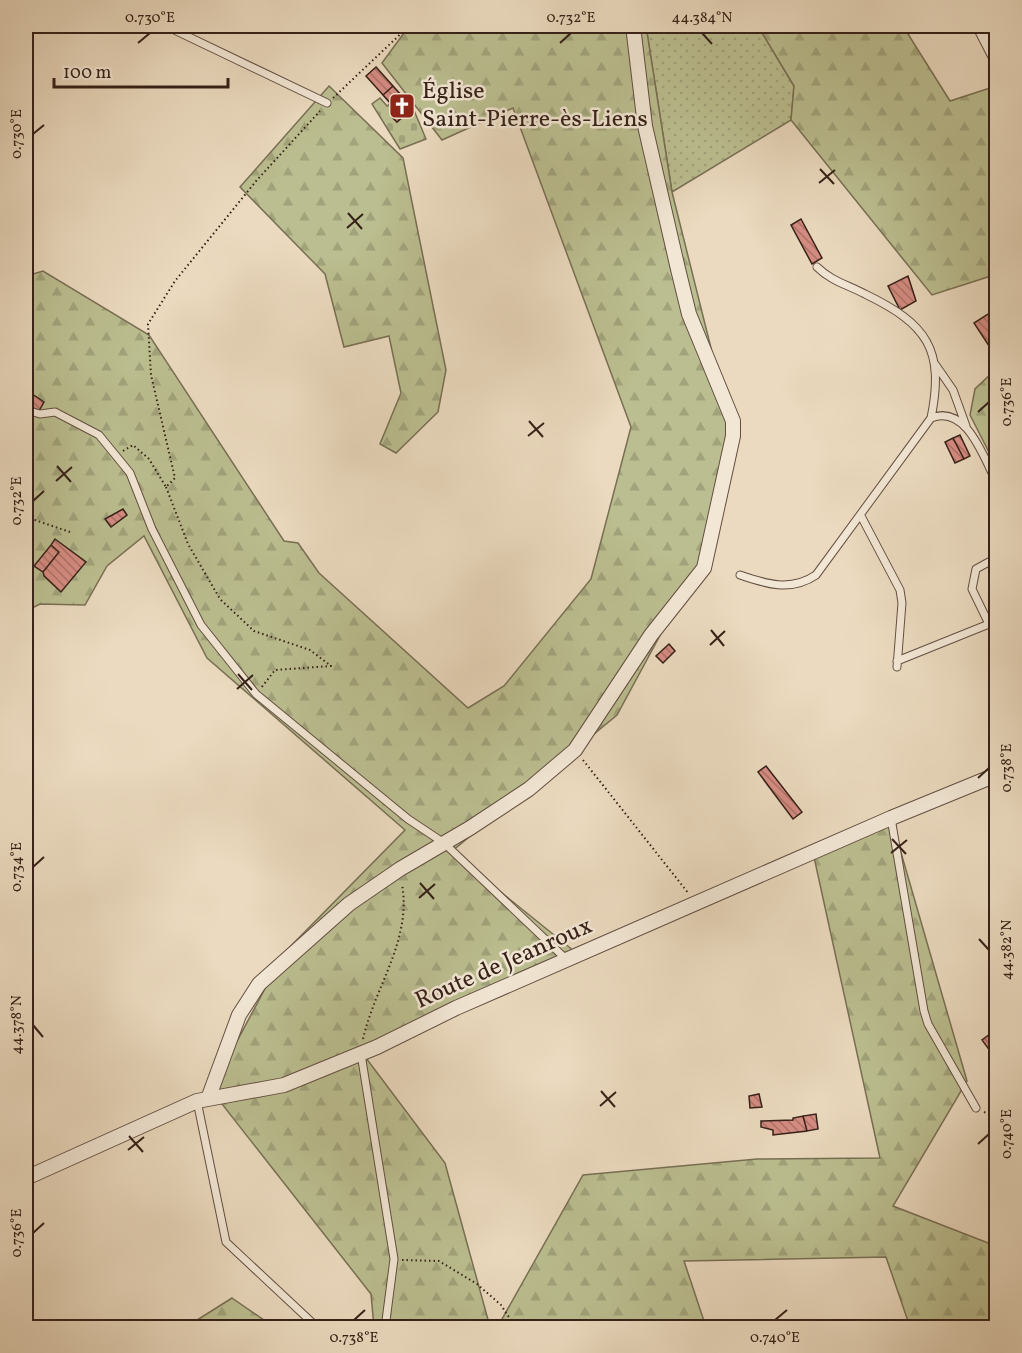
<svg xmlns="http://www.w3.org/2000/svg" width="1022" height="1353" font-family="Vollkorn,serif">
  <defs>
    <pattern id="grass-dots" width="8" height="8" patternUnits="userSpaceOnUse" patternTransform="scale(1.5)"><rect width="8" height="8" fill="#bbbe90"/><path d="M2 2h.1M6 6h.1" fill="none" stroke="#a1a37b" stroke-width="1.8" stroke-linecap="round"/></pattern>
    <pattern id="forest-firs" width="22" height="20" patternUnits="userSpaceOnUse" patternTransform="scale(1.5)"><rect width="22" height="20" fill="#bbbe90"/><path d="M5 1l3.5 6h-7zM16 11l3.5 6h-7z" fill="#a1a37b"/></pattern>
    <pattern id="cemetery-stones" width="16" height="16" patternUnits="userSpaceOnUse" patternTransform="scale(1.5)"><rect width="16" height="16" fill="#bbbe90"/><path d="M2 7V4a2 2 0 0 1 4 0v3zM10 15v-3a2 2 0 0 1 4 0v3z" fill="#a1a37b"/></pattern>
    <pattern id="building-back-hatch" width="6" height="6" patternUnits="userSpaceOnUse" patternTransform="scale(1.5)"><rect width="6" height="6" fill="#d68c82"/><path d="M-1 5l2 2M0 0l6 6M5-1l2 2" fill="none" stroke="#ae7269"/></pattern>
  </defs>
  <rect width="100%" height="100%" fill="#ebdabf"/>
  <filter id="stains"><feTurbulence type="fractalNoise" baseFrequency=".00333" numOctaves="4"/><feColorMatrix values="0 0 0 0 .2 0 0 0 0 .09 0 0 0 0 .02 0 0 0 .5 -.17"/></filter>
  <radialGradient id="worn" r=".72"><stop offset=".6" stop-color="#630" stop-opacity="0"/><stop offset="1" stop-color="#630" stop-opacity=".3"/></radialGradient>
  <path fill="url(#grass-dots)" stroke="#786f54" stroke-width="1.5" d="M646,26h112l36,60 -3,34 -119,72z"/>
  <path fill="url(#forest-firs)" stroke="#786f54" stroke-width="1.5" d="M409,26h237l26,166 61,244 -22,105 -94,174 -166,137 123,99 -211,103 82,109 45,164h-116l-3,-33 -160,-204 73,-137 121,-123 -198,-172 -63,-122 -37,30 -22,39 -45,-1 -14,7v-335l17,-5 106,64 135,206 14,2 21,30 149,135 36,-22 87,-107 40,-152 -118,-319 -71,32 -60,-77z
    M758,26h145l47,75 46,-15v197l-5,-7 -59,19 -141,-175 3,-34z
    M329,86l74,72 43,212 -8,42 -42,41 -16,-9 21,-51 -12,-57 -45,11 -19,-73 -85,-87z
    M996,369v97l-26,-51 5,-26z
    M891,818l76,263 -74,125 103,40v81h-86l-24,-70 -202,4 22,66 -209,1 86,-153 174,-16 123,-1 -68,-310z
    M232,1298l42,29h-88z"/>
  <path fill="url(#cemetery-stones)" stroke="#786f54" stroke-width="1.5" d="M380,98l7,8 4,-3 7,9 -6,5 5,5 16,-14 13,31 -26,10 -28,-45z"/>
  <path fill="url(#building-back-hatch)" stroke="#362018" stroke-width="1.5" d="M376,67l17,19 -10,9 -17,-19z
    M393,86l20,22 -16,14 -5,-5 6,-5 -15,-17z
    M801,219l21,39 -10,6 -21,-39z
    M908,276l8,25 -16,9 -12,-24z
    M988,314l8,18v14l-5,3 -17,-26z
    M26,390l18,12 -5,9 -13,-7z
    M960,435l10,21 -6,3 -11,-21z
    M953,438l11,21 -9,4 -10,-21z
    M123,509l4,6 -16,12 -6,-8z
    M55,539l31,23 -25,30 -17,-16 -1,-4 16,-20 -8,-7z
    M51,545l8,7 -16,20 -9,-6z
    M669,644l6,7 -12,12 -7,-7z
    M766,766l36,46 -9,7 -35,-47z
    M990,1034l3,4 3,-2v23l-14,-19z
    M759,1094l3,13 -12,1 -1,-12z
    M816,1114l2,15 -11,2 -4,-15z
    M803,1116l4,15 -34,4v-5l-12,-3v-6l32,-1v-2z"/>
  <g fill="none" stroke-linecap="round" stroke-linejoin="round">
    <defs>
      <path id="service" d="M166,26l161,77
        M817,267c14,14 31,18 48,27 62,30 80,55 66,124
        M935,364l18,26 13,36
        M26,410l14,4 15,-2 44,23 31,38 22,56 49,96 55,69 152,125 36,24 123,117
        M861,516l39,74 2,13 -5,64
        M740,575c26,9 51,17 76,0l115,-157c35,-14 52,38 65,63
        M897,661l92,-37 -17,-35 4,-20 20,-11
        M891,818l33,193 4,13 48,84
        M361,1054l33,205 -9,69
        M197,1101l29,141 92,86"/>
      <path id="minor" d="M980,26l16,31
        M208,1099l31,-84 20,-31 90,-80 51,-35 70,-41 59,-39 46,-39 76,-115 53,-67 29,-132v-15l-44,-107 -11,-45 -33,-143 -12,-100
        M26,1178l171,-77 87,-16 93,-38 79,-39 435,-190 105,-43"/>
    </defs>
    <use href="#service" stroke="#634e42" stroke-width="9"/>
    <use href="#minor" stroke="#634e42" stroke-width="16"/>
    <path stroke="#362018" stroke-width="2" stroke-dasharray="1.5 3" stroke-linecap="butt" d="M333,98l76,-72
      M123,451l10,-6 16,14 17,28 9,-9 -24,-103 -3,-51 27,-43 82,-101 63,-69
      M166,487l22,57 32,55 34,32 56,19 21,16 -56,4 -14,18
      M26,517l44,15
      M583,760l106,134
      M363,1039c12,-53 49,-99 39,-155
      M984,1112l12,5
      M402,1260l37,1 38,23 24,21 15,23"/>
    <use href="#service" stroke="#f2e7d5" stroke-width="7"/>
    <use href="#minor" stroke="#f2e7d5" stroke-width="14"/>
  </g>
  <path fill="none" stroke="#362018" stroke-width="2" d="M702,33l10,11M138,43l12,-10M560,43l11,-10M33,134l11,-9M820,169l14,15M819,183l16,-13M348,213l14,16M347,228l16,-14M978,412l11,-10M529,421l14,16M528,436l16,-13M57,466l14,16M56,481l16,-14M33,501l11,-10M711,630l13,16M710,645l15,-14M238,674l14,16M237,689l16,-14M978,778l11,-10M892,839l14,15M891,853l16,-13M33,867l11,-10M420,883l14,16M419,898l16,-14M979,939l10,11M33,1025l10,12M601,1091l14,16M600,1106l16,-14M129,1136l14,16M978,1144l11,-10M128,1150l16,-13M33,1233l11,-10M354,1320l11,-10M775,1320l12,-10"/>
  <defs>
    <symbol id="church-square" viewBox="-11 -11 22 22"><rect x="-9" y="-9" width="18" height="18" rx="4" fill="#8f2418" stroke="#f2e7d5"/><path d="M-1.2-6h2.4v3.5h3.3v2.4h-3.3V6h-2.4V-.1h-3.3v-2.4h3.3Z" fill="#fff"/></symbol>
  </defs>
  <g fill-rule="evenodd">
    <use href="#church-square" x="387" y="91" width="30" height="30"/>
  </g>
  <g text-anchor="middle" dominant-baseline="central" stroke-width="5" stroke-linejoin="round" paint-order="stroke">
    <g font-size="24" fill="#362018" stroke="#f2e7d5" text-anchor="start">
      <text x="422" y="92">Église<tspan x="422" dy="28">Saint-Pierre-ès-Liens</tspan></text>
    </g>
    <g font-size="24" fill="#362018" stroke="#f2e7d5">
      <text transform="translate(504 964) rotate(-24)">Route de Jeanroux</text>
    </g>
  </g>
  <rect width="1022" height="1353" fill="none" stroke="#ebdabf" stroke-width="66"/>
  <path d="M54 78v9h174v-9" fill="none" stroke="#362018" stroke-width="3"/>
  <text x="63" y="78" font-size="18" fill="#362018" stroke="#f2e7d5" stroke-width="4.5" paint-order="stroke">100 m</text>
  <rect x="33" y="33" width="956" height="1287" fill="none" stroke="#362018" stroke-width="2"/>
  <g font-size="15" text-anchor="middle" fill="#362018">
    <text x="150" y="22">0.730°E</text>
    <text x="571" y="22">0.732°E</text>
    <text x="702" y="22">44.384°N</text>
    <text transform="translate(16 134) rotate(-90)" y="5">0.730°E</text>
    <text transform="translate(1006 402) rotate(-90)" y="5">0.736°E</text>
    <text transform="translate(16 501) rotate(-90)" y="5">0.732°E</text>
    <text transform="translate(1006 768) rotate(-90)" y="5">0.738°E</text>
    <text transform="translate(16 867) rotate(-90)" y="5">0.734°E</text>
    <text transform="translate(1006 950) rotate(-90)" y="5">44.382°N</text>
    <text transform="translate(16 1025) rotate(-90)" y="5">44.378°N</text>
    <text transform="translate(1006 1134) rotate(-90)" y="5">0.740°E</text>
    <text transform="translate(16 1233) rotate(-90)" y="5">0.736°E</text>
    <text x="354" y="1342">0.738°E</text>
    <text x="775" y="1342">0.740°E</text>
  </g>
  <rect width="100%" height="100%" filter="url(#stains)"/>
  <rect width="100%" height="100%" fill="url(#worn)"/>
</svg>
